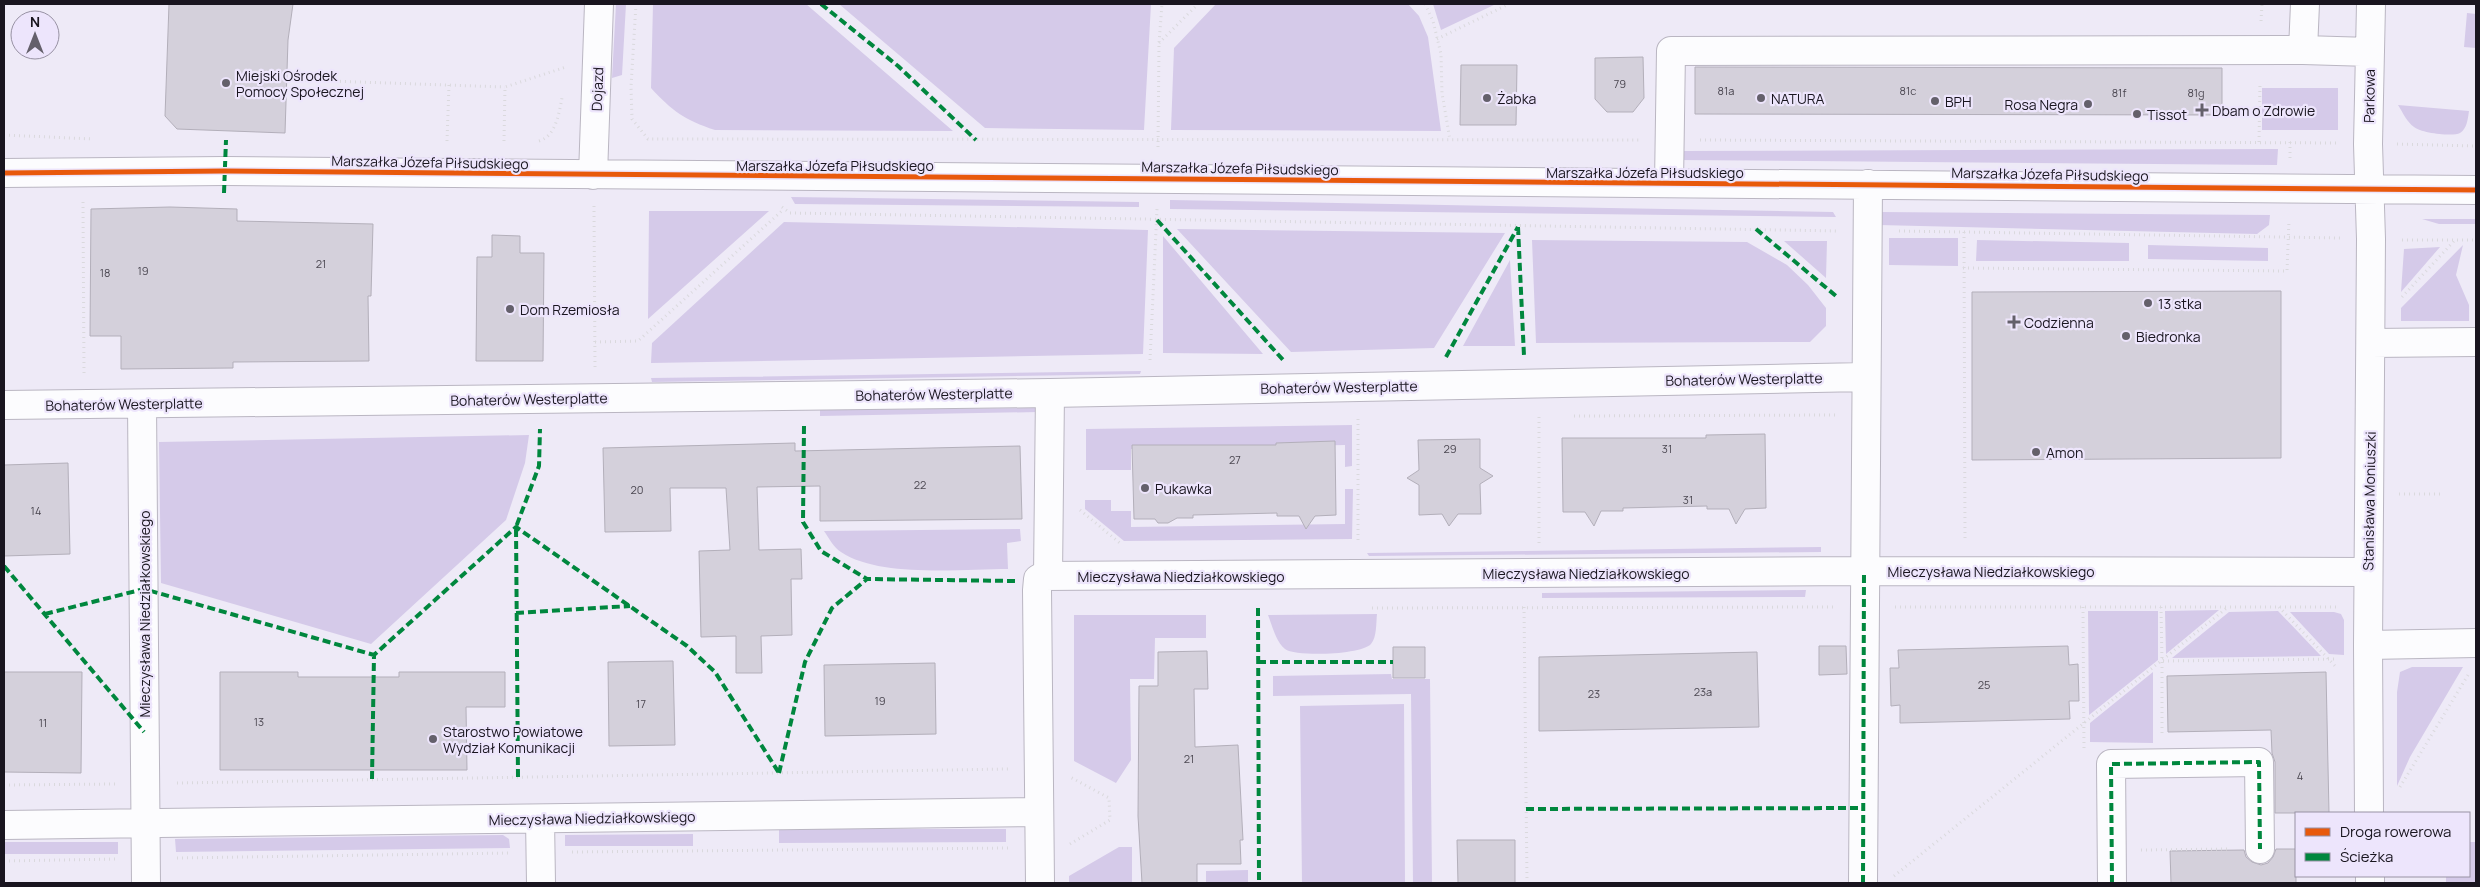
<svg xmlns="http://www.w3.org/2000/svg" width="2480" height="887" font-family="Manrope,sans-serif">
  <rect width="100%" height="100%" fill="#eeeaf7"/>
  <path fill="#d5cae9" d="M616,4h10l-4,71 -10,3z
    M653,4h153l147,127 -238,-1c-30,-10 -43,-19 -64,-42z
    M839,4h312l-7,126 -159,-2z
    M1216,4h192l11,12 9,21 13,94 -270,-1 3,-82z
    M1433,4h63l-55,26z
    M2467,13l9,1v34l-12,-1z
    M2262,88h76v42h-76z
    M2398,105l71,6c-1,7 -2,18 -9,22 -7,4 -39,0 -46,-6 -7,-5 -11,-14 -16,-22z
    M2278,149l-1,16 -600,-5 6,-9z
    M791,197l348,5v5l-344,-3z
    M1170,200l663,12 3,5 -666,-8z
    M649,211h120l-121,108z
    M1880,212l390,3 -1,10 -12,9 -378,-9z
    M2422,219h54v5h-37z
    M784,222l364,8 -5,124 -492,9 1,-20z
    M1177,229l328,4 -71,115 -143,4z
    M1163,236l100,118 -100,-1z
    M1889,238h69v28l-69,-1z
    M1532,240l215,2 40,23 21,20 18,23v18l-16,16 -274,1z
    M1977,240l152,3v18h-153z
    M1784,241h43l-1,37z
    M2148,245l120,3v13l-120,-2z
    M2463,245l-7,30 13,30v16h-68v-13z
    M2440,247l-39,45 3,-43z
    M1510,260l5,86h-52z
    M1141,371l-1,3 -488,8 -1,-4z
    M1037,408l1,4 -218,4v-6z
    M1352,425v41l-7,1v-22l-214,4v21h-45v-41z
    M529,435l-4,28 -19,57 -135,124 -210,-61 -2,-141z
    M1345,489h8l-1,50 -228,2 -39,-32v-9h26v11h20v16l214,-3z
    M1020,529l1,12 -14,2 1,26c-45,0 -129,9 -167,-17 -7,-4 -12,-14 -17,-21z
    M1821,547v5l-452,4 -2,-3z
    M1806,590l-1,7 -263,1v-5z
    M2219,610l-53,44 -1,-43z
    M2088,611h70v49l-69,55z
    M2278,611l43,45 -149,2 57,-46z
    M2290,612h44l7,2 3,6v35l-15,-1z
    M1377,614c-1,9 0,23 -6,30 -10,11 -75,13 -86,5 -9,-7 -13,-24 -17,-34z
    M1074,615h132v23h-51l-1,41h-24l1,81 -15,23 -42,-22z
    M2412,667h51l-53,90 -13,29v-94l3,-20z
    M2153,672v71l-63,-1v-19z
    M1391,674l1,5h38l2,204h-19l-2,-189 -138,2v-20z
    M1404,704l1,179h-103l-2,-177z
    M779,829h227v13l-227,1z
    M693,834v12h-128v-11z
    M503,835l6,4 1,9 -334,4 -1,-13z
    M4,842h114v12h-114z
    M2469,842h7v41h-30v-7h23z
    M1119,847h13v36h-63v-7z
    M1248,870v13h-42v-12z"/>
  <path fill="#d4d0db" stroke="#b3afba" d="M169,4h124l-5,36 -3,93 -108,-4 -12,-13z
    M1643,57l1,41 -11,14h-26l-12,-13v-41z
    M1461,65h56l-1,60h-56z
    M1695,67l527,1v47l-527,-1z
    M170,207l67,2v12l136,3 -2,72h-3l1,65 -136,1v6l-112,1v-33h-31l1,-127z
    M492,235l28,1v17h24l-1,108h-67l1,-104h15z
    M2281,291v167l-309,2v-168z
    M1765,434l1,74 -21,1 -9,15 -7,-15h-22v-3l-84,2v3h-22l-7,15 -9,-14h-22l-1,-74h144v-3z
    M1480,439v29l13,8 -13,8 1,30h-23l-9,12 -7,-12 -23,1v-30l-12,-7 12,-8 -1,-30z
    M1335,441l1,74 -21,1 -9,13 -7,-13h-22v-3l-84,2v3h-16l-9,5h-10l-3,-4h-21l-2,-74h144v-2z
    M795,443v8l225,-5 2,73 -202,2v-35l-63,1 2,63 42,-1 1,30h-11l1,56 -31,1 1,37h-26v-37l-35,1 -2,-86 31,-1 -4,-62h-56l1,43 -66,1 -2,-84z
    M68,463l2,91 -66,2v-91z
    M1819,646h27l1,28 -28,1z
    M2068,646l1,19 9,-1 1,37h-10l1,18 -170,4v-18l-9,1 -1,-38h9l-1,-18z
    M1393,647h32v31h-32z
    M1207,651l1,38h-14l1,58 43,-2 5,95h-3l1,24h-44v19h-55l-4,-67 1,-130h19v-34z
    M1757,652l2,75 -220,4v-74z
    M673,661l2,84 -66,1 -1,-84z
    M935,663l1,71 -111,2 -1,-71z
    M4,672h78l-1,101 -77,-1z
    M220,672h78v5h101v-5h106v35h-39l1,63h-247z
    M2326,672l3,141h-54v-51l-3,-9 -1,-23 -103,2 -1,-56z
    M1457,840h58v43h-57z
    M2276,849h20v34h-125l-1,-32 74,-1 2,7 6,5 9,3 7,-2 5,-6z"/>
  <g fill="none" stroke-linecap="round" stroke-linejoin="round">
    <defs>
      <path id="minor" d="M2305,4l-2,46 67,2
        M4,173l221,-2 2251,19
        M593,175l6,-171
        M1669,183l2,-132 632,-1
        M2371,343l105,-1
        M142,404l4,479
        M4,405l1046,-12 815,-16
        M1048,576l2,-183
        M2368,645l108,-2
        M2369,813l-1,-168 3,-406 -3,-95 3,-140
        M540,819l1,64
        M4,825l1035,-13
        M1040,883l-3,-293 1,-11 5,-3 821,-5 504,1
        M1863,883l5,-699
        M2112,883l-1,-119 148,-2 1,87
        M2370,883v-7"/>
    </defs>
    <use href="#minor" stroke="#bab6c2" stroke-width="30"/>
    <path stroke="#dad9dd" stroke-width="3" stroke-dasharray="1 4" stroke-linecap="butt" d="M636,4l-5,83 1,32 16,20 991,1
      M1425,4l8,17 8,33 1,39 8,47
      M2261,21l1,-17
      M1437,39l72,-35
      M1159,43l39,-39
      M300,80l205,7
      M4,135l89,4
      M1700,140l639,3
      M447,141l2,-56
      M504,141l1,-54 61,-20
      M539,141c17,-5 20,-28 23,-43
      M2259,142l1,-60
      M2290,142v17
      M2397,144l79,2
      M1158,147l1,-104 3,-39
      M83,202l1,171
      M594,206l1,161
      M782,207l8,6 1048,18
      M1899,231l442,7
      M1964,232l1,308
      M2402,240h74
      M1963,268l324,3 2,-51
      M2402,297l53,-57
      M595,342l43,-1 146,-132
      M1150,360l7,-151
      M1574,416l261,-1
      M1358,419v124
      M2399,494h43
      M1080,510l41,34
      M1539,543v-126
      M1524,607l3,276
      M1895,607h443
      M2083,607l1,142
      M2161,607l1,54 176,-2
      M2279,607l58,61
      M1372,608l461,-1
      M2162,662v71
      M177,783l831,-14
      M4,785l112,-1
      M2400,787l68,-112
      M1070,844l40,-24 -1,-22 -39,-21
      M2141,850l89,-1
      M572,852l436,-4
      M177,858l334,-5
      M4,861l112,-2
      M1894,876l334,-269"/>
    <use href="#minor" stroke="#fcfcfe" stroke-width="28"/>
    <path stroke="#00873e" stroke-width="4" stroke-dasharray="8 4" stroke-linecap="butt" d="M821,4l77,62 78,74
      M224,193l2,-53
      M1157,220l127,141
      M1518,227l6,129
      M1756,229l80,67
      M1446,357l72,-130
      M804,426l-1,96 18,29 46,28 149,2
      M4,566l140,166
      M1258,608l1,275
      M516,613l114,-7
      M45,614l99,-25 230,66
      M1258,662h135
      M779,773l26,-111 27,-54 35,-29
      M518,777l-2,-250 23,-61 1,-37
      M372,779l2,-124 142,-128 171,119 28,26 64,101
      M1526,809l337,-1
      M1863,883l1,-312
      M2112,883l-1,-119 148,-2 1,87"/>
    <defs>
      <path id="cycleway" d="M4,173l221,-2 2251,19"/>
    </defs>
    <use href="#cycleway" stroke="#ede5fc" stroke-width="8"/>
    <use href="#cycleway" stroke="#e8590c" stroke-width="5"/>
  </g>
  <g fill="#64606b" stroke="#ede5fc" stroke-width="2">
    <circle cx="226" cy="83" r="5"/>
    <circle cx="1487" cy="98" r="5"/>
    <circle cx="1761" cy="98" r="5"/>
    <circle cx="1935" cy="101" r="5"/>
    <circle cx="2088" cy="104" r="5"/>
    <path d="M2199.5 102.5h5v5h5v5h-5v5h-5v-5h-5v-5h5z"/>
    <circle cx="2137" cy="114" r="5"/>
    <circle cx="2148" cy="303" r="5"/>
    <circle cx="510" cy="309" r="5"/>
    <path d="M2011.5 314.5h5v5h5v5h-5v5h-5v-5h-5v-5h5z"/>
    <circle cx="2126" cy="336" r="5"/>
    <circle cx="2036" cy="452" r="5"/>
    <circle cx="1145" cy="488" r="5"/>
    <circle cx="433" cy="739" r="5"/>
  </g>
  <g text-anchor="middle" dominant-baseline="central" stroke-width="4.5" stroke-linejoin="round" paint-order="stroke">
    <g font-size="11" fill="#4a4650">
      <text x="1620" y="83">79</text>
      <text x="1726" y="90">81a</text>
      <text x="1908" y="90">81c</text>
      <text x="2119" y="92">81f</text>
      <text x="2196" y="92">81g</text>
      <text x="321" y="263">21</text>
      <text x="143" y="270">19</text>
      <text x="105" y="272">18</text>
      <text x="1450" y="448">29</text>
      <text x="1667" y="448">31</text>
      <text x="1235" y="459">27</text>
      <text x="920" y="484">22</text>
      <text x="637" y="489">20</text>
      <text x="1688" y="499">31</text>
      <text x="36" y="510">14</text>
      <text x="1984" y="684">25</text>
      <text x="1703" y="691">23a</text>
      <text x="1594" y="693">23</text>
      <text x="880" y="700">19</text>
      <text x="641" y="703">17</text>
      <text x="259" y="721">13</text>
      <text x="43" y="722">11</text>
      <text x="1189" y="758">21</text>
      <text x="2300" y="775">4</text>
    </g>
    <g font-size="14" fill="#19151f" stroke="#ede5fc" text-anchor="start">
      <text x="236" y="75">Miejski Ośrodek<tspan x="236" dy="16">Pomocy Społecznej</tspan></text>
      <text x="1497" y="98">Żabka</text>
      <text x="1771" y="98">NATURA</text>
      <text x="1945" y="101">BPH</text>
      <text x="2078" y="104" text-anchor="end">Rosa Negra</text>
      <text x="2212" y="110">Dbam o Zdrowie</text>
      <text x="2147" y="114">Tissot</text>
      <text x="2158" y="303">13 stka</text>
      <text x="520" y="309">Dom Rzemiosła</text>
      <text x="2024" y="322">Codzienna</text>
      <text x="2136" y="336">Biedronka</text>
      <text x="2046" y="452">Amon</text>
      <text x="1155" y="488">Pukawka</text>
      <text x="443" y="731">Starostwo Powiatowe<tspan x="443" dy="16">Wydział Komunikacji</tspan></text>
    </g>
    <g font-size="14" fill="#19151f" stroke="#ede5fc">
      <text transform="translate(597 89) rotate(-88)">Dojazd</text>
      <text transform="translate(2369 96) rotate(-89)">Parkowa</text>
      <text transform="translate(430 162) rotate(1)">Marszałka Józefa Piłsudskiego</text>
      <text x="835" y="165">Marszałka Józefa Piłsudskiego</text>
      <text transform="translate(1240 168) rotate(1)">Marszałka Józefa Piłsudskiego</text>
      <text x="1645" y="172">Marszałka Józefa Piłsudskiego</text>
      <text transform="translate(2050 174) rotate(1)">Marszałka Józefa Piłsudskiego</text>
      <text transform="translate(1744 379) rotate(-1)">Bohaterów Westerplatte</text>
      <text transform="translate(1339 387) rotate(-1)">Bohaterów Westerplatte</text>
      <text transform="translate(934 394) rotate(-1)">Bohaterów Westerplatte</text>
      <text transform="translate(529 399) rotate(-1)">Bohaterów Westerplatte</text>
      <text transform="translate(124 404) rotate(-1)">Bohaterów Westerplatte</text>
      <text transform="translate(2369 501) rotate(-89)">Stanisława Moniuszki</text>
      <text x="1991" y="571">Mieczysława Niedziałkowskiego</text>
      <text x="1586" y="573">Mieczysława Niedziałkowskiego</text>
      <text x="1181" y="576">Mieczysława Niedziałkowskiego</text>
      <text transform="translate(144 614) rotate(-90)">Mieczysława Niedziałkowskiego</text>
      <text transform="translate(592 818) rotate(-1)">Mieczysława Niedziałkowskiego</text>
    </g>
  </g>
  <rect width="2480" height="887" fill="none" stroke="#19151f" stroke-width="10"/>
  <rect x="2295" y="812" width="175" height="65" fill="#ede5fc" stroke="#9892a4"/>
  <rect x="2305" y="828" width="25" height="8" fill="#e8590c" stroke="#9892a4"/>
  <text x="2340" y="837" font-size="15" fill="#19151f">Droga rowerowa</text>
  <rect x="2305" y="853" width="25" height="8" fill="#00873e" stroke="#9892a4"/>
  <text x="2340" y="862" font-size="15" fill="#19151f">Ścieżka</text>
  <g transform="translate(35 35)"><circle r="24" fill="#ede5fc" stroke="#9892a4"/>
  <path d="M0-4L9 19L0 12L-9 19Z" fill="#64606b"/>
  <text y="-8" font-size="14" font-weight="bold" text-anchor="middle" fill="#19151f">N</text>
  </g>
</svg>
